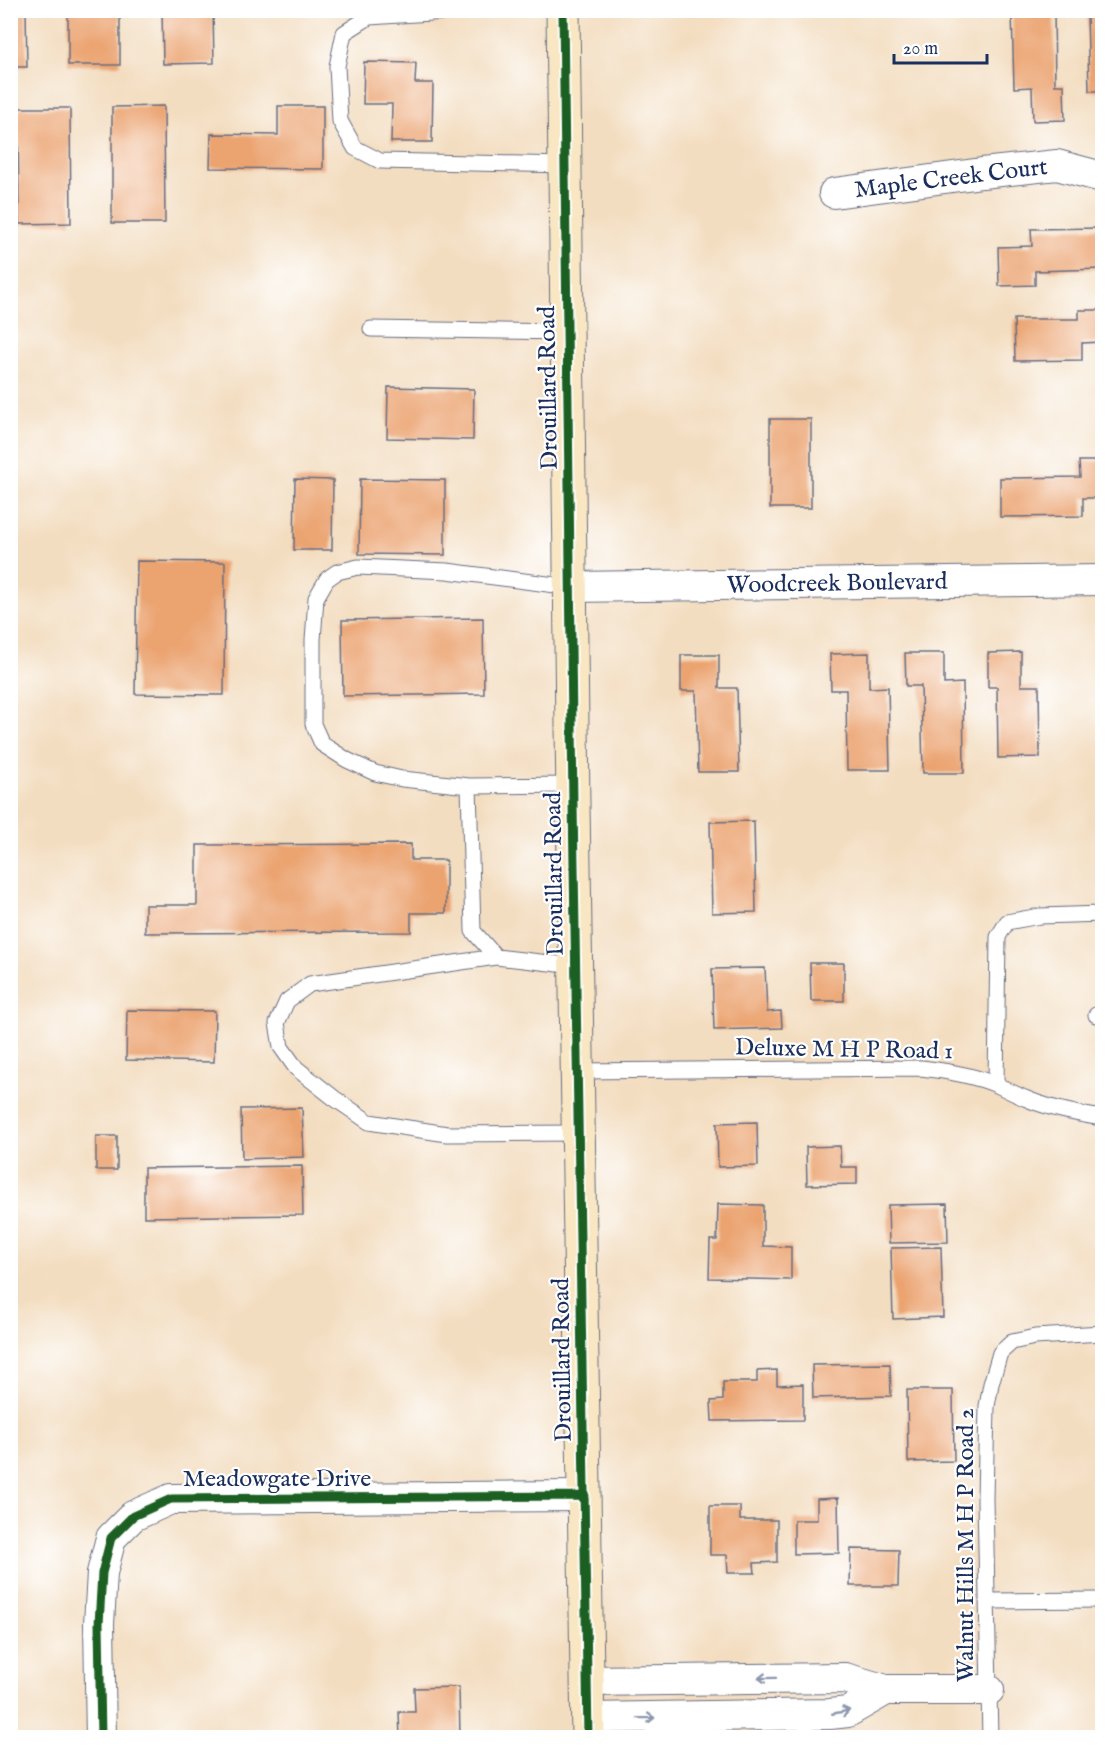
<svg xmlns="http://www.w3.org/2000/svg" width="1113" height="1748" font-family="'IM FELL English',serif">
  <rect width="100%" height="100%" fill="#fff"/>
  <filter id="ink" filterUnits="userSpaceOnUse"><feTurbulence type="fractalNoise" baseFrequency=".0167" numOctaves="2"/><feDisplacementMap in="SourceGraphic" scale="12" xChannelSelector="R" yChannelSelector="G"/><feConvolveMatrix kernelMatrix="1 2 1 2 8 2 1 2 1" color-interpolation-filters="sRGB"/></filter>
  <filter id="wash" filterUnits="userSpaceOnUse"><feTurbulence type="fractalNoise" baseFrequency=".008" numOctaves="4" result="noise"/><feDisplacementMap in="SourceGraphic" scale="24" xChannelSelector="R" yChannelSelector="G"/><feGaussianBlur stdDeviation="1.35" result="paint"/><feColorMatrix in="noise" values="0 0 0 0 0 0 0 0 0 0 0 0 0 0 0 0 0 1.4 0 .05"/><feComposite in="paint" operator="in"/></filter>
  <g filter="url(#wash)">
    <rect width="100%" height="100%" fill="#f3ddc0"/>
    <g id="blocks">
      <path fill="#eba370" d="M10,10h16l1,57h-17z
        M68,10h52v55h-52z
        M162,10h51l1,53 -51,1z
        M1054,10l1,75h9l1,35 -32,1 -1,-34 -18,1 -2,-77z
        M1102,14v77h-13l-2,-76z
        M364,62l52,1 -1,20h18l-1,59h-41l1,-38h-29z
        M164,106l1,117h-53v-116z
        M278,106h45v63l-113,-1 1,-34 67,1z
        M18,108h52l1,115 -52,1z
        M1102,228v41l-67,2v14l-36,1 -1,-39 34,-1 -1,-17z
        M1079,310h23v32l-20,1v17l-67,1 -1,-42h65z
        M388,387l86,2 -1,51 -86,-2z
        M770,419h41v89h-41z
        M1079,461h23v37h-19v18l-83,1v-39l80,-1z
        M295,479l38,1 -1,70h-38z
        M360,479l85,1v75l-86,-1z
        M137,561l88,1 -1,133 -89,-1z
        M483,618l1,76 -141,2 -1,-76z
        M1021,652v34h18l1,71 -42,1 -1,-71h-9v-34z
        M869,653v35l19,-1 2,83h-43l-1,-80h-15l-1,-36z
        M905,653h39v31l19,-1 1,90h-41l-2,-87h-15z
        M681,655h38v33h18l2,84h-41l-2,-81h-15z
        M754,821l2,91 -44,1 -2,-91z
        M411,844v16h35v53h-35v19l-266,1v-28h52v-60z
        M810,963h34v38h-33z
        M765,968l2,44 14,-1 1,17 -68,2 -2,-61z
        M127,1010l88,1 -1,51 -88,-2z
        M302,1108l2,49 -62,2 -1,-50z
        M757,1122l1,44 -40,1 -1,-44z
        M96,1136h21v34h-21z
        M840,1146l1,21h16v17l-50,1 -1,-38z
        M302,1166l1,49 -159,2v-49z
        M718,1204l45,1v41l28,1v33l-82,-2 1,-38h7z
        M947,1204l1,38 -59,1 -1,-38z
        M941,1247l2,70 -50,2 -2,-71z
        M890,1364l1,32 -78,2 -1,-33z
        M777,1370v15l26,-1v36l-91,1 -1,-20 12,-1v-18h34v-11z
        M907,1390h46l1,71 -46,1z
        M838,1498l1,55 -45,1v-34h23v-21z
        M710,1506h30v14h37v42l-23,1 1,10h-27l-1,-18h-17z
        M851,1549l48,1 -1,36h-48z
        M459,1687l1,51h-60l-1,-26h16l-1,-24z"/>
    </g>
  </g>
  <g filter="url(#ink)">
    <use href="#blocks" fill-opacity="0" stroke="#676c80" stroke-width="1.5"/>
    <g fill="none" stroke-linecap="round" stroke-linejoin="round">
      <defs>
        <path id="lane" d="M477,10l-108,7 -25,16 -7,33 3,55 15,27 25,13 186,4
          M371,329l197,3
          M573,785l-104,1 4,145 23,26 80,9
          M469,786l-67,-7 -27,-6 -28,-13 -25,-16 -9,-20v-84l3,-42 11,-19 10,-7 21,-5 89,4 124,16
          M496,957l-186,27 -23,17 -10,22 4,24 15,21 38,30 35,24 78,12 132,-1
          M1096,1015l6,-1
          M578,1071l343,-3c27,3 52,7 76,17 10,5 20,10 30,14 24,10 50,15 75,19
          M996,1085l2,-148 9,-15 33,-6 62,-2
          M987,1601l115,-1
          M990,1738l-5,-239 2,-93 4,-22 9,-31 12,-11 23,-5 67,-4"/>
        <path id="street" d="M834,193l148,-20 75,-8 45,12
          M571,587l531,-7
          M587,1681l258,-3 41,12h103
          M588,1718l242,-4 18,-2 38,-22
          M101,1738l-2,-114 3,-51 9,-35 22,-22 38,-17 414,-3"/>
        <path id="secondary" d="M563,10l10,794 15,934"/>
      </defs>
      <use href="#lane" stroke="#676c80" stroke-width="17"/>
      <use href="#street" stroke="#676c80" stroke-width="32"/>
      <use href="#secondary" stroke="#676c80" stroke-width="35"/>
      <use href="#lane" stroke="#fff" stroke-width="15"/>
      <use href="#street" stroke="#fff" stroke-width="30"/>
      <use href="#secondary" stroke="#f9e7c3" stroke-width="33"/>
      <defs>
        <path id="cycleway" d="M563,10l10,794 15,934
          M101,1738l-2,-114 3,-51 9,-35 22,-22 38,-17 414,-3"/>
      </defs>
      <use href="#cycleway" stroke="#fff" stroke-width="13"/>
      <use href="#cycleway" stroke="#1b5e20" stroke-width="9"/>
    </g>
    <defs><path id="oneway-shaft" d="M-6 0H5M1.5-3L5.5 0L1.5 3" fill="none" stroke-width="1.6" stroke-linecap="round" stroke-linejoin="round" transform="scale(1.5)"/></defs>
    <g stroke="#8d97ae">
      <use href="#oneway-shaft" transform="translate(767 1678) rotate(179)"/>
      <use href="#oneway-shaft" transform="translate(841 1712) rotate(-11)"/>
      <use href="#oneway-shaft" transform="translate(646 1718) rotate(-1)"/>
    </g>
  </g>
  <g text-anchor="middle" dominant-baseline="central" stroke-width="4.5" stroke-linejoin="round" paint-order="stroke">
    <g font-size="24" fill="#1b2f5e" stroke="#fff">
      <text transform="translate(951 179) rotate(-7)">Maple Creek Court</text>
      <text transform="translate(549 388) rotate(-91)">Drouillard Road</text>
      <text transform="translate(837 584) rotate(-1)">Woodcreek Boulevard</text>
      <text transform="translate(555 874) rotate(-91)">Drouillard Road</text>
      <text transform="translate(844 1050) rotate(1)">Deluxe M H P Road 1</text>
      <text transform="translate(563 1360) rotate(-91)">Drouillard Road</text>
      <text x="277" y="1479">Meadowgate Drive</text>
      <text transform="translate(966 1545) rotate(-90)">Walnut Hills M H P Road 2</text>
    </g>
  </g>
  <rect width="1113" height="1748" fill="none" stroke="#fff" stroke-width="36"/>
  <path d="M894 54v9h93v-9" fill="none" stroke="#1b2f5e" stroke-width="3"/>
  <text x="903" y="54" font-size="18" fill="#1b2f5e" stroke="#ffffff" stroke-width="4.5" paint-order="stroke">20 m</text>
</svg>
